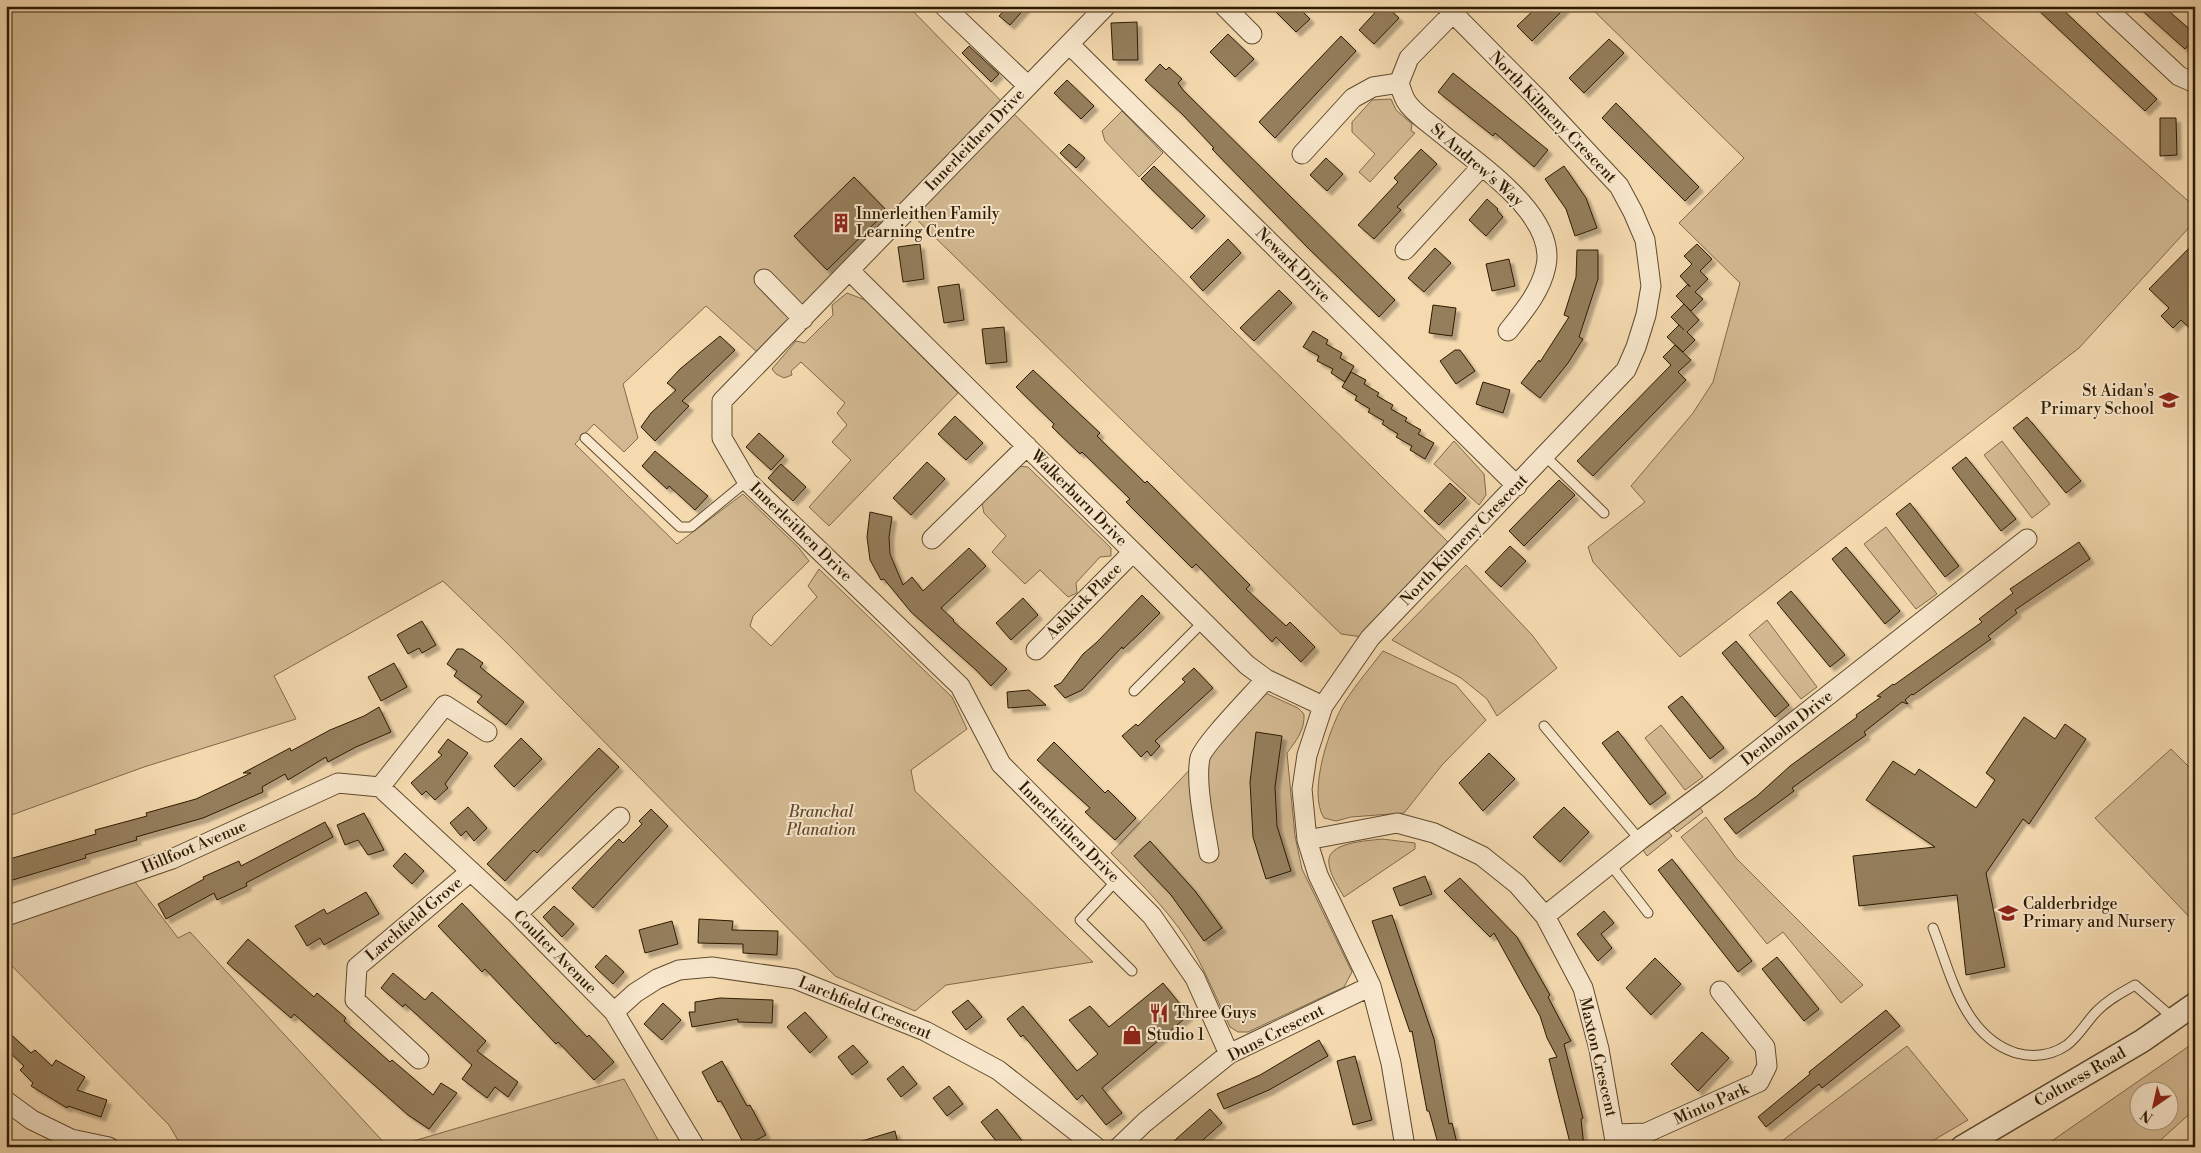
<svg xmlns="http://www.w3.org/2000/svg" width="2201" height="1153" font-family="'Libre Bodoni',serif">
  <defs>
    <filter id="shadow"><feDropShadow dx="4.5" dy="4.5" stdDeviation="1" flood-color="#0004"/></filter>
  </defs>
  <rect width="100%" height="100%" fill="#f5dab0"/>
  <filter id="stains"><feTurbulence type="fractalNoise" baseFrequency=".004" numOctaves="4"/><feColorMatrix values="0 0 0 0 .2 0 0 0 0 .09 0 0 0 0 .02 0 0 0 .5 -.17"/></filter>
  <radialGradient id="worn" r=".72"><stop offset=".6" stop-color="#630" stop-opacity="0"/><stop offset="1" stop-color="#630" stop-opacity=".3"/></radialGradient>
  <path fill="#d3b992" stroke="#806a4a" fill-rule="evenodd" d="M6,6h902l99,101 447,441 -84,90 -29,-4 -434,-424 -20,7 -130,135 -51,-46 -83,78 15,54 -14,14 -30,-28 -19,20 102,100 66,-50 56,54 10,13 -56,55 -3,10 21,20 46,-49 -9,-11 11,-17 133,128 15,32 -56,41 4,21 178,171 -147,23 -31,26 -80,-35 -327,-332 -65,-63 -169,95 22,43 -152,48 -138,50z
    M1589,6h378l228,201v14l-116,127 -399,309 -87,-95 -5,-15 57,-45 -14,-16 62,-73 20,-31 27,-99 -61,-60 65,-65z
    M1391,99l5,11 16,14 -1,7 4,2 -45,49 -11,-10 16,-18 -23,-22v-10l20,-22z
    M1122,111l41,42 -24,24 -34,-36 -3,-10z
    M847,293l18,7 93,93 -129,133 -20,-19 42,-47 -19,-18 15,-17 -10,-12 8,-10 -44,-41 -10,9 1,4 -8,3 -8,-4 -4,-5 24,-28 9,2 28,-28 -1,-10z
    M1454,441l30,33 2,21 -7,10 -45,-41z
    M2002,441l48,63 -18,14 -48,-63z
    M1018,466l10,1 83,81v8l-11,1 -24,26 1,10 -9,4 -28,-27 -15,14 -33,-32 14,-16 -22,-23 -2,-10z
    M1886,527l51,67 -21,15 -52,-65z
    M1466,565l66,70 25,33 -60,48 -10,-17 -26,-21 -69,-38z
    M1767,620l50,67 -16,12 -52,-64z
    M1383,651l73,34 30,35 -44,45 -38,48 -53,4 -15,4 -12,-3c-17,-26 6,-93 22,-118 11,-17 25,-33 37,-49z
    M1263,692l35,16 6,6c1,16 -8,27 -17,39l8,83 7,33 50,103 -8,15 -96,45h-10l-8,-5c-11,-23 -21,-47 -33,-70 -21,-40 -55,-72 -86,-104z
    M1661,725l42,52 -18,13 -40,-52z
    M2171,749l24,24v150l-100,-105z
    M1699,806l4,6 -26,20 -4,-4z
    M1706,817l30,41 127,127 -22,18 -58,-71 -16,12 -86,-107z
    M1668,831l4,5 -25,20 -4,-6z
    M1382,839l33,4v6l-71,48c-5,-9 -14,-22 -15,-33 -4,-22 38,-23 53,-25z
    M129,874l49,64 12,-6 198,215h-206l-13,-22 -163,-165v-44z
    M2195,1042v67l-42,38h-110zM2138,1090h30v30h-30z
    M1907,1046l61,74 -46,27h-148z
    M624,1079l38,68h-269z"/>
  <path fill="#957e5c" stroke="#2d1a01" filter="url(#shadow)" d="M1008,6h19l-17,19 -11,-9z
    M1270,6h27l13,13 -14,13z
    M1381,6h5l13,12 -25,26 -15,-14z
    M1538,6h29l-35,35 -15,-15z
    M2034,6h25l98,93 -12,12z
    M2137,6h26l32,28v4l-10,11z
    M1137,22l1,38h-25l-2,-37z
    M1228,34l26,25 -19,18 -25,-25z
    M1341,36l15,15 -81,87 -16,-16z
    M1609,39l15,14 -40,40 -15,-15z
    M969,46l30,28 -8,8 -29,-29z
    M1160,64l6,6 3,-3 13,12 -4,4 5,7 212,210 -16,17 -71,-69 -96,-99 2,-1 -32,-34 -37,-34z
    M1453,73l95,77 -14,17 -39,-34 -2,3 -55,-44z
    M1067,80l27,26 -13,13 -27,-26z
    M1616,103l83,84 -14,14 -83,-83z
    M2160,118h16l1,37 -17,1z
    M1069,144l16,14 -9,10 -16,-15z
    M1421,149l16,15 -40,43 4,3 -27,29 -16,-14 40,-43 -4,-4z
    M1326,158l17,16 -16,17 -17,-16z
    M1154,166l51,50 -13,13 -51,-50z
    M1564,166l22,32 11,30 -22,8 -9,-27 -21,-30z
    M854,177l33,34 -60,59 -33,-34z
    M1487,199l11,10 -1,1 6,7 -17,19 -17,-16z
    M1228,239l13,14 -38,38 -13,-14z
    M2195,242v91l-14,-13 -8,8 -12,-12 8,-8 -20,-19z
    M920,244l4,35 -21,3 -5,-35z
    M1697,244l15,15 -12,12 8,8 -13,13 8,7 -12,12 -15,-15 12,-12 2,3 -10,-11 12,-12 -8,-8z
    M1435,248l16,15 -27,29 -16,-14z
    M1577,250h21v29l-19,58 4,2 -15,24 -28,35 -19,-15 18,-23 1,2 29,-45 -5,-2 12,-38z
    M1509,259l6,27 -23,5 -6,-27z
    M959,284l5,36 -20,3 -6,-36z
    M1279,290l13,13 -38,38 -14,-13z
    M1684,304l15,16 -12,12 8,8 -12,12 -16,-15 12,-12 5,5 -13,-13z
    M1433,305l23,3 -4,28 -23,-3z
    M1004,327l3,35 -21,2 -4,-35z
    M1313,331l15,9 -2,4 16,9 -2,5 14,8 -9,16 -14,-9 2,-4 -16,-8 2,-5 -16,-9z
    M720,336l15,14 -53,51 7,5 -34,35 -14,-14 10,-14 25,-23 -9,-7 13,-14z
    M1675,345l16,15 -13,12 8,8 -93,96 -16,-15 94,-96 -8,-8z
    M1455,350h5l15,21 -19,13 -16,-23z
    M1033,370l67,63 -3,3 48,47 2,-2 103,104 -4,4 40,37 4,-4 25,25 -14,15 -25,-25 -4,5 -76,-78 -4,4 -66,-66 4,-3 -48,-47 -2,2 -28,-27 2,-3 -38,-37z
    M1351,372l15,8 -2,4 15,9 -2,3 16,9 -2,4 16,9 -2,3 16,9 -3,4 16,9 -9,16 -15,-9 2,-4 -16,-9 2,-3 -16,-10 2,-3 -16,-9 2,-3 -15,-9 2,-4 -15,-9z
    M1483,382l27,8 -7,23 -27,-9z
    M955,416l28,27 -17,17 -28,-26z
    M2027,417l54,64 -15,12 -53,-65z
    M759,433l25,23 -13,14 -25,-23z
    M655,451l53,45 -13,14 -26,-24 -2,3 -25,-23z
    M1966,457l50,62 -15,12 -49,-63z
    M927,462l18,17 -34,36 -18,-17z
    M781,464l25,23 -13,14 -25,-23z
    M1559,480l16,15 -51,51 -15,-15z
    M1450,483l16,15 -27,27 -15,-14z
    M1910,503l49,63 -14,11 -49,-63z
    M870,512l22,5 -3,20 1,17 13,31 9,-8 11,14 46,-43 17,18 -45,42 13,12 -1,1 54,48 -16,17 -15,-16 -65,-58 -27,-33 -3,1 -11,-20 -3,-23z
    M2079,542l11,17 -75,51 2,3 -29,23 3,3 -78,56 -1,-1 -7,6 3,4 -6,-2 -38,30 2,3 -74,53 2,3 -58,43 -12,-15 33,-23 33,-30 67,-49 -1,-2 25,-18 -4,-1 16,-12 1,1 88,-63 -3,-3 34,-26 -3,-4z
    M1510,546l16,15 -25,26 -16,-15z
    M1846,547l54,64 -15,13 -53,-65z
    M1791,591l54,64 -15,12 -53,-64z
    M1142,595l18,18 -19,19 -18,17 -1,-2 -40,43 -17,8 -11,-12 7,-3 22,-29 14,-12z
    M1023,598l15,17 -27,25 -15,-17z
    M422,621l14,24 -14,8 -3,-5 -11,6 -11,-19z
    M1736,641l53,64 -14,12 -53,-64z
    M457,649h6l20,14 -3,4 44,35 -18,23 -29,-23 5,-6 -28,-20 3,-5 -10,-7z
    M394,663l13,24 -26,14 -13,-24z
    M1194,668l19,20 -58,53 5,5 -9,10 -4,-5 -6,6 -19,-21 14,-12 2,2 22,-21 25,-23 -3,-3z
    M1029,690l17,15 -38,3 -1,-16z
    M1682,696l42,52 -14,11 -42,-52z
    M379,707l12,25 -35,15 -28,15 -2,-5 -38,23 -3,-6 -23,13 1,5 -60,26 -67,19 1,3 -52,15 1,3 -80,24v-22l90,-26 -1,-4 52,-14 -1,-3 50,-14 55,-26h-8l47,-25 1,3 39,-21 34,-14z
    M2024,717l31,22 10,-15 21,15 -57,85 -6,-5 -37,54 19,94 -39,8 -9,-80 -98,11 -6,-50 82,-9 -69,-47 27,-39 22,14 4,-6 57,39 19,-28 -9,-7z
    M1618,731l48,62 -16,12 -48,-62z
    M1256,732l26,4 -7,51 2,39 14,45 -25,8 -13,-42 -3,-55z
    M521,738l21,21 -28,28 -20,-21z
    M448,739l20,14 -23,31 3,4 -13,12 -9,-9 -4,4 -11,-12 31,-28 -4,-3z
    M1054,742l51,51 3,-3 28,28 -21,22 -30,-28 5,-4 -53,-48z
    M599,748l20,19 -82,86 -3,-3 -29,31 -18,-17z
    M1489,753l26,26 -32,32 -24,-28z
    M468,807l19,21 -13,13 -8,-10 -5,5 -11,-13z
    M1564,807l25,25 -29,30 -27,-25z
    M651,809l17,17 -75,82 -21,-20 47,-49 4,4 19,-19 -3,-3z
    M364,813l20,37 -16,5 -10,-15 -13,5 -8,-20z
    M325,822l8,15 -87,46 1,3 -30,14 -3,-7 -48,26 -8,-15 46,-25 -1,-2 36,-16 2,5z
    M1150,841l45,50 27,37 -18,13 -33,-46 -37,-39z
    M405,853l19,18 -12,13 -19,-18z
    M1672,859l80,102 -14,11 -80,-102z
    M1425,876l7,18 -32,12 -7,-18z
    M1460,878l57,59 33,58 -2,2 23,44 -7,3 19,74 -2,1 3,28h-13l-22,-88 8,-2 -10,-19 -7,-22 -15,-27 -31,-56 -4,4 -46,-46z
    M366,892l13,22 -55,31 -4,-7 -13,8 -12,-20 29,-17 3,5z
    M462,903l125,134 2,-2 25,27 -20,18 -36,-38 -2,2 -71,-75 -3,3 -44,-46z
    M554,906l20,18 -12,13 -19,-20z
    M1604,911l10,12 -13,11 11,14 -14,13 -21,-27z
    M1392,915l42,124 15,85 3,-1 6,24h-19l-10,-36h-2l-15,-80 -2,1 -38,-111z
    M699,919l34,2 -1,9 46,1 -1,24 -34,-2v-9l-45,-1z
    M672,921l6,23 -33,9 -6,-23z
    M248,939l66,58 3,-4 29,25 -2,3 46,41 2,-2 41,35 8,-12 16,10 -28,36 -21,-14 -114,-101 -3,4 -64,-55z
    M606,955l18,17 -11,12 -18,-17z
    M1777,957l42,52 -15,12 -42,-52z
    M1655,958l26,26 -30,31 -25,-27z
    M393,973l32,27 7,-8 54,49 -9,10 41,31 -10,15 -13,-10 -8,11 -25,-19 10,-14 -67,-61 -2,3 -22,-19z
    M1163,983l26,32 -87,73 20,25 -16,12 -24,-30 -5,5 -54,-65 -2,2 -14,-18 16,-13 54,65 21,-17 -29,-34 21,-14 19,21z
    M720,998l53,2 -1,23 -34,-1v-3l-46,8 -3,-15h6v-10z
    M968,1000l14,17 -16,13 -14,-18z
    M663,1003l18,17 -19,20 -18,-16z
    M1886,1010l14,16 -78,62 -3,-4 -53,43 -8,-10 52,-43 -1,-2z
    M805,1012l22,25 -17,16 -23,-26z
    M6,1030l25,23 4,-3 17,16 4,-6 29,17 -8,13 30,10 -6,17 -33,-11 -1,2 -36,-22 2,-3 -13,-13 4,-4 -18,-17z
    M1702,1032l27,26 -31,33 -27,-27z
    M1319,1040l9,16 -59,34 -45,19 -7,-15 43,-19z
    M853,1045l15,17 -16,13 -14,-18z
    M1355,1056l17,64 -19,5 -16,-64z
    M722,1061l25,45 3,-1 16,30 -21,11 -24,-45 -3,1 -16,-30z
    M903,1066l14,18 -16,13 -14,-18z
    M949,1086l14,18 -16,12 -14,-18z
    M997,1109l30,38h-26l-20,-25z
    M1210,1109l12,14 -27,24h-28z
    M895,1131l4,16h-43l-1,-4z"/>
  <g fill="none" stroke-linecap="round" stroke-linejoin="round">
    <defs>
      <path id="service" d="M585,438l95,89h11l56,-46
        M1545,456l59,57
        M1134,691l69,-69
        M1544,726l96,114
        M1610,864l38,49
        M1117,880l-37,40 52,51
        M1933,928c18,46 30,108 83,125 19,5 35,3 51,-8 12,-9 20,-24 30,-34 12,-12 24,-18 38,-26l38,33"/>
      <path id="minor" d="M944,6l84,80
        M1106,6l-384,395v37l25,43 213,205 41,78 151,152 43,62 34,76
        M1224,6l28,28
        M2104,6l75,70 16,7
        M1069,44l448,442
        M1399,83c2,6 4,13 7,18 8,13 25,23 36,33 35,29 115,81 104,132 -5,25 -22,45 -38,65
        M1302,154l51,-56 20,-11 26,-4 10,-25 44,-45
        M1405,250l76,-83
        M850,271l397,394 19,14 57,27
        M764,279l39,40
        M932,539l95,-93
        M1036,650l97,-98
        M380,787l137,127 97,98 81,135
        M380,787l65,-82 42,27
        M1307,840l90,-17 37,10 48,23 35,28 28,32 38,72 16,61 17,98
        M1209,853c-4,-25 -14,-71 -9,-95 3,-13 54,-65 66,-79
        M517,914l103,-97
        M6,916l166,-57 166,-76 42,4
        M1545,916l95,-76 74,-55 313,-246
        M614,1012l21,-19 22,-14 22,-9 33,-3 83,12 130,52 73,39 98,77
        M419,1059l-64,-59 2,-33 114,-96
        M6,1101l26,19 39,19 38,8
        M1615,1134l31,-1 113,-51 8,-16 -2,-19 -45,-56
        M1119,1147l26,-25 84,-68 142,-68
        M1405,1147l-14,-84 -20,-77 -53,-111 -11,-35 -5,-51 5,-34 16,-49 47,-68 256,-268 10,-23 10,-32 5,-29 -6,-46 -12,-28 -14,-26 -81,-87 -92,-93"/>
      <path id="tertiary" d="M1962,1147l180,-106 53,-37"/>
    </defs>
    <use href="#service" stroke="#5f4a2d" stroke-width="11"/>
    <use href="#minor" stroke="#5f4a2d" stroke-width="21"/>
    <use href="#tertiary" stroke="#5f4a2d" stroke-width="25"/>
    <use href="#service" stroke="#f8e7cc" stroke-width="9"/>
    <use href="#minor" stroke="#f8e7cc" stroke-width="19"/>
    <use href="#tertiary" stroke="#f8e7cc" stroke-width="22"/>
  </g>
  <defs>
    <symbol id="building-bare" viewBox="-9 -9 18 18"><path d="M-4-6H4V6H1V3H-1V6H-4ZM-2.5-4.3h1.7v1.8h-1.7ZM.8-4.3h1.7v1.8H.8ZM-2.5-1h1.7V.8h-1.7ZM.8-1h1.7V.8H.8Z" fill="#8f2418" stroke="#f8e7cc" stroke-width="2.5" paint-order="stroke"/></symbol>
    <symbol id="school-bare" viewBox="-9 -9 18 18"><path d="M0-5L7-2L0 1L-7-2ZM-4 1L0 2.5L4 1V4Q0 6-4 4Z" fill="#8f2418" stroke="#f8e7cc" stroke-width="2.5" paint-order="stroke"/></symbol>
    <symbol id="restaurant-bare" viewBox="-9 -9 18 18"><path d="M-5-6h1v4h1v-4h1v4h1v-4h1v5L-1.5 .5V6h-2V.5L-5-1ZM5-6V6H3V1.5H1.5Q1.5-4 5-6Z" fill="#8f2418" stroke="#f8e7cc" stroke-width="2.5" paint-order="stroke"/></symbol>
    <symbol id="shop-bare" viewBox="-9 -9 18 18"><path d="M-5-2.5h2.3a2.7 3.5 0 0 1 5.4 0H5L5.5 6h-11ZM-1.5-2.5h3a1.5 2.3 0 0 0-3 0Z" fill="#8f2418" stroke="#f8e7cc" stroke-width="2.5" paint-order="stroke"/></symbol>
  </defs>
  <g fill-rule="evenodd">
    <use href="#building-bare" x="827" y="209" width="28" height="28"/>
    <use href="#school-bare" x="2155" y="386" width="28" height="28"/>
    <use href="#school-bare" x="1994" y="899" width="28" height="28"/>
    <use href="#restaurant-bare" x="1145" y="999" width="28" height="28"/>
    <use href="#shop-bare" x="1118" y="1021" width="28" height="28"/>
  </g>
  <g text-anchor="middle" dominant-baseline="central" stroke-width="4" stroke-linejoin="round" paint-order="stroke">
    <g font-size="16" fill="#2d1a01" stroke="#f8e7cc">
      <text transform="translate(1553 117) rotate(46)">North Kilmeny Crescent</text>
      <text transform="translate(975 140) rotate(-46)">Innerleithen Drive</text>
      <text transform="translate(1477 165) rotate(41)">St Andrew's Way</text>
      <text transform="translate(1293 265) rotate(45)">Newark Drive</text>
      <text transform="translate(1079 498) rotate(45)">Walkerburn Drive</text>
      <text transform="translate(801 532) rotate(44)">Innerleithen Drive</text>
      <text transform="translate(1464 540) rotate(-46)">North Kilmeny Crescent</text>
      <text transform="translate(1084 601) rotate(-45)">Ashkirk Place</text>
      <text transform="translate(1787 728) rotate(-38)">Denholm Drive</text>
      <text transform="translate(1069 832) rotate(45)">Innerleithen Drive</text>
      <text transform="translate(194 847) rotate(-23)">Hillfoot Avenue</text>
      <text transform="translate(414 919) rotate(-40)">Larchfield Grove</text>
      <text transform="translate(555 952) rotate(45)">Coulter Avenue</text>
      <text transform="translate(865 1008) rotate(22)">Larchfield Crescent</text>
      <text transform="translate(1276 1033) rotate(-27)">Duns Crescent</text>
      <text transform="translate(1598 1057) rotate(77)">Maxton Crescent</text>
      <text transform="translate(2080 1077) rotate(-30)">Coltness Road</text>
      <text transform="translate(1711 1104) rotate(-24)">Minto Park</text>
    </g>
    <g font-size="16" fill="#2d1a01" stroke="#f8e7cc" text-anchor="start">
      <text x="856" y="214">Innerleithen Family<tspan x="856" dy="18">Learning Centre</tspan></text>
      <text x="2154" y="391" text-anchor="end">St Aidan's<tspan x="2154" dy="18">Primary School</tspan></text>
      <text x="2023" y="904">Calderbridge<tspan x="2023" dy="18">Primary and Nursery</tspan></text>
      <text x="1174" y="1013">Three Guys</text>
      <text x="1147" y="1035">Studio 1</text>
    </g>
    <g font-size="16" font-style="italic" fill="#5f4a2c" stroke="#f8e7cc">
      <text x="821" y="812">Branchal<tspan x="821" dy="18">Planation</tspan></text>
    </g>
  </g>
  <rect width="2201" height="1153" fill="none" stroke="#f5dab0" stroke-width="25"/>
  <rect x="8" y="8" width="2186" height="1138" fill="none" stroke="#2d1a01" stroke-width="2.5"/>
  <rect x="12" y="12" width="2176" height="1128" fill="none" stroke="#2d1a01"/>
  <g transform="translate(2154 1106) rotate(214)"><circle r="24" fill="#f8e7cc" stroke="#a7957b"/>
  <path d="M0-4L9 19L0 12L-9 19Z" fill="#8f2418"/>
  <text y="-8" font-size="14" font-weight="bold" text-anchor="middle" fill="#2d1a01">N</text>
  </g>
  <rect width="100%" height="100%" filter="url(#stains)"/>
  <rect width="100%" height="100%" fill="url(#worn)"/>
</svg>
